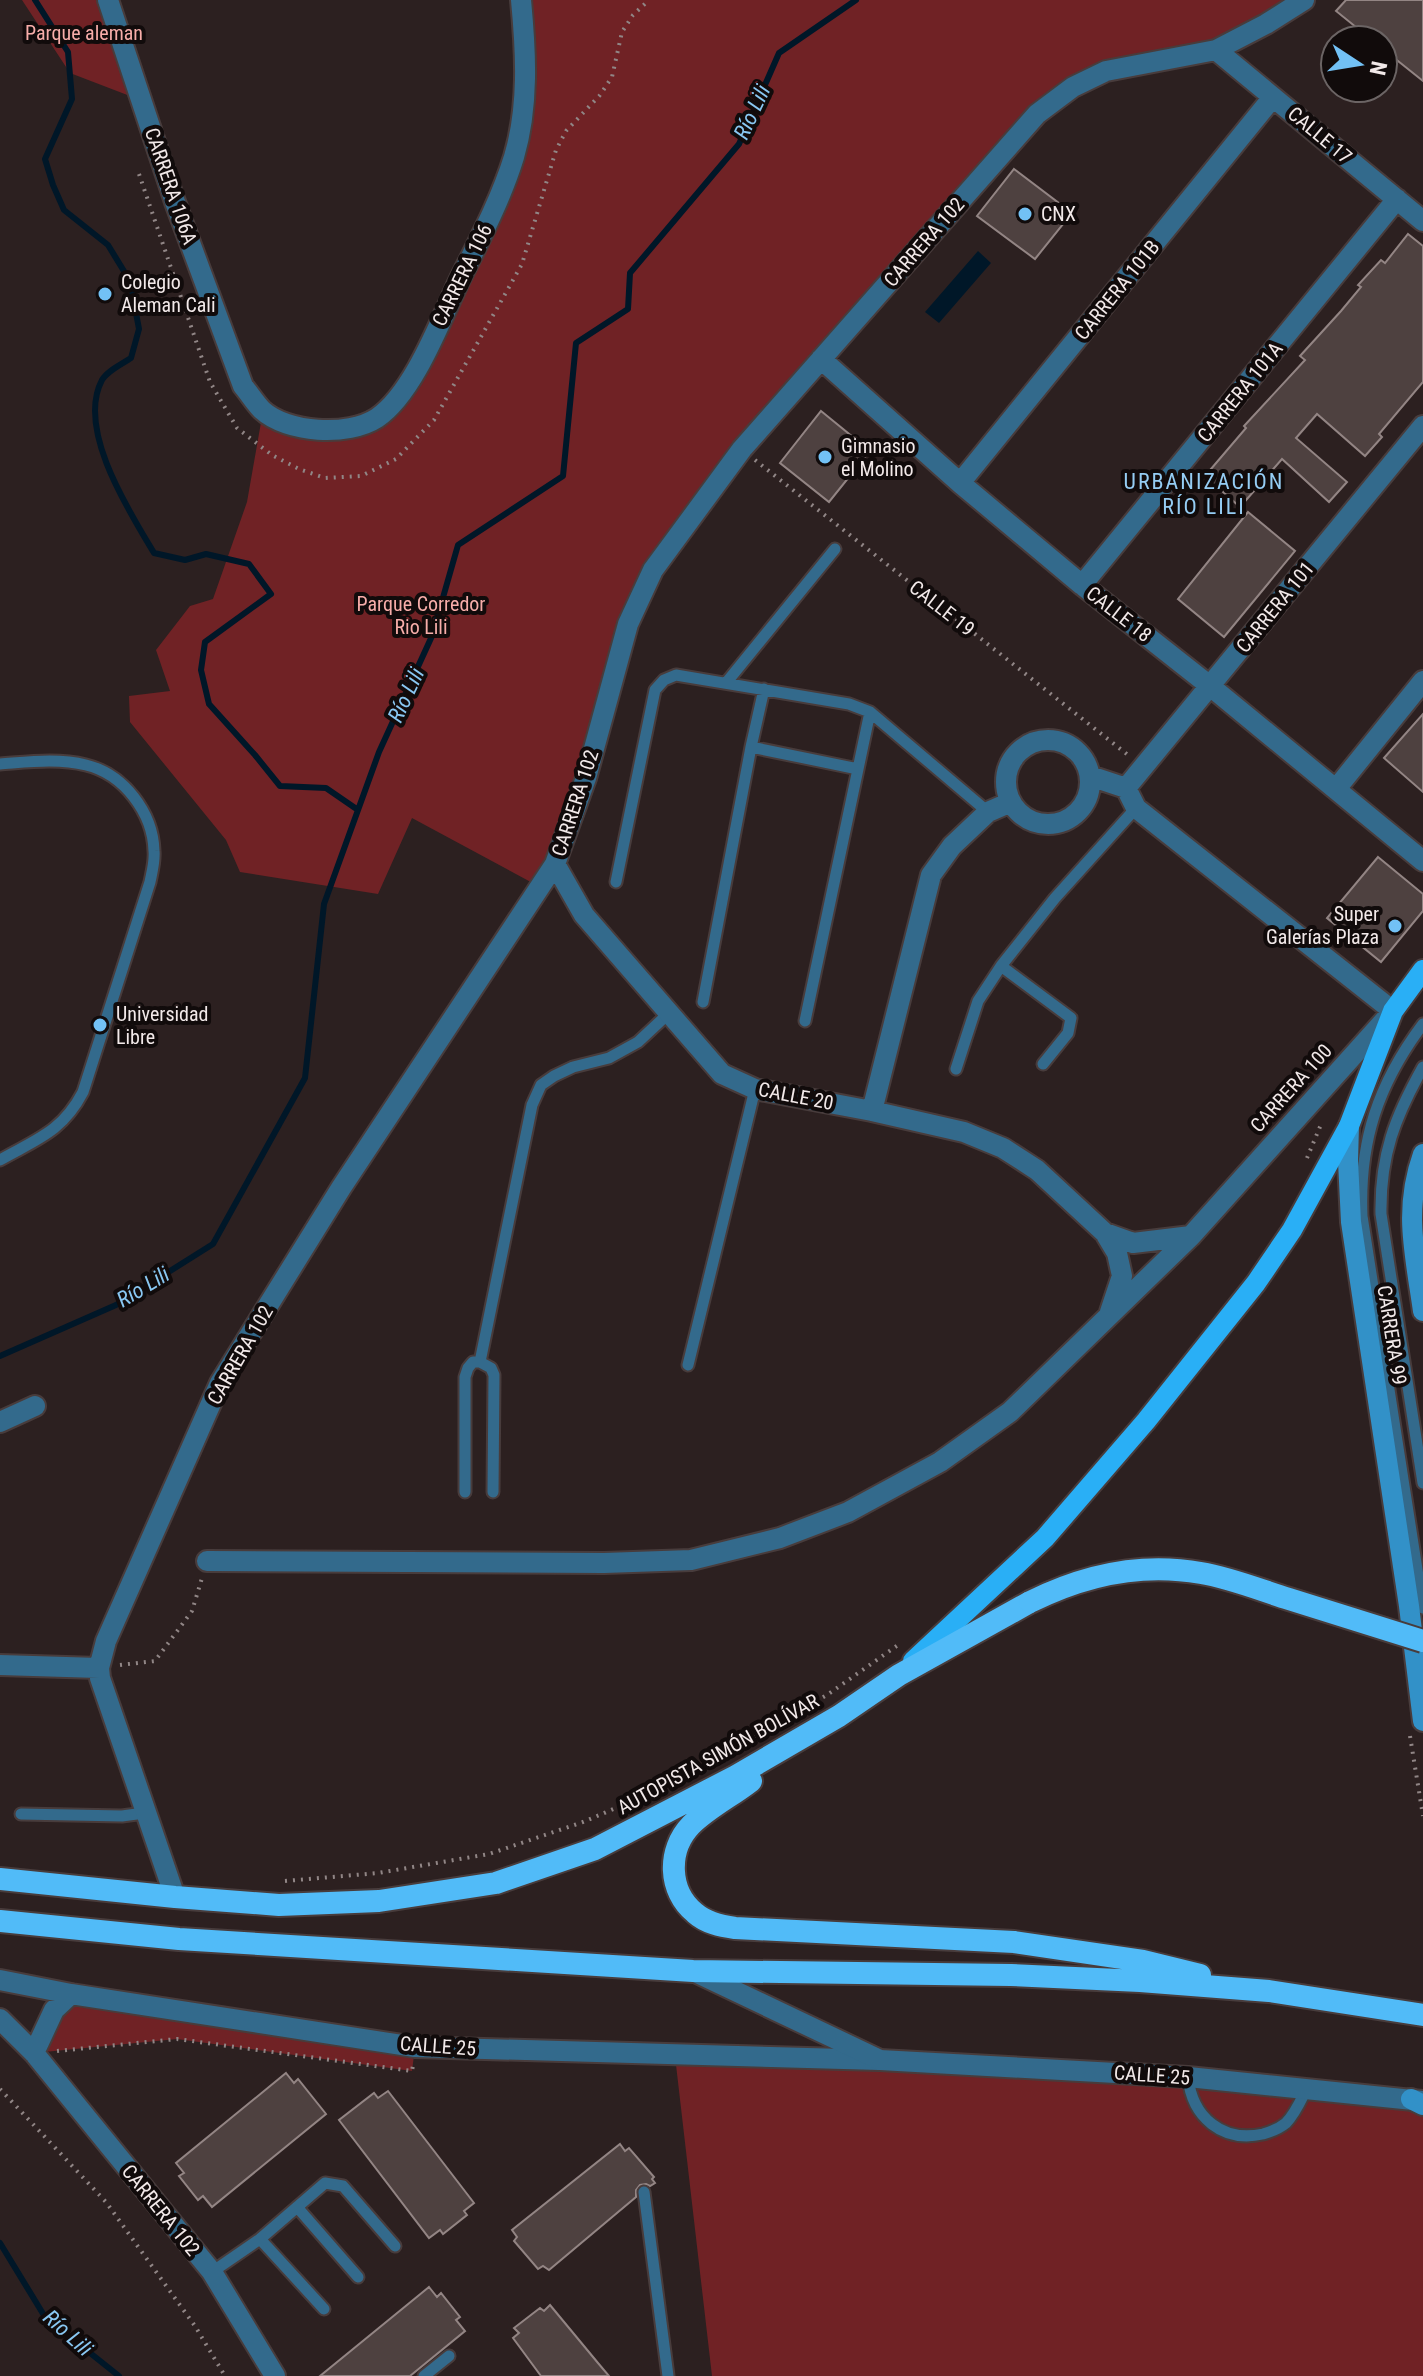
<svg xmlns="http://www.w3.org/2000/svg" width="1423" height="2376" font-family="'Roboto Condensed',sans-serif">
  <rect width="100%" height="100%" fill="#2c2020"/>
  <path fill="#702225" d="M22,0h86l35,101 -73,-28z
    M521,0h783l-38,24 -193,63 -252,272 -168,211 -113,317 -128,-69 -34,76 -138,-22 -14,-32 -96,-118 -1,-26 41,-5 -14,-41 34,-44 23,-7 34,-97 16,-91 55,20 75,-27 121,-248z
    M71,1994l344,53 -3,24 -235,-32 -143,14z
    M675,2056l748,45v275h-711z"/>
  <path fill="#001728" d="M978,251l13,12 -52,60 -14,-11z"/>
  <g fill="none" stroke-linecap="round" stroke-linejoin="round">
    <path stroke="#001728" stroke-width="6" d="M35,0l33,52 4,47 -27,60 8,26 11,25 44,35 22,36 9,48 -8,29c-9,6 -24,13 -29,22 -26,49 27,131 52,173l31,7 21,-6 43,10 22,30 -66,48 -4,28 8,34 46,51 25,31 46,2 32,22
      M0,1356l116,-51 97,-61 92,-166 19,-174 55,-152 53,-116 26,-91 105,-69 13,-133 52,-34 2,-36 109,-129 40,-91 77,-53
      M0,2243l45,74 74,59"/>
  </g>
  <path fill="#4e4140" stroke="#938584" stroke-width="2" d="M1346,0h77v81l-40,-32v-9h-11l-36,-29z
    M1014,169l58,44 -37,46 -58,-43z
    M1408,234l15,12v136l-44,52 3,3 -17,19 -48,-42 -21,24 51,44 -18,20 -47,-43 -42,48 -35,-31 41,-48 -2,-2 61,-66 -5,-4 41,-45 20,-24 -3,-2 23,-25 4,3z
    M821,411l49,40 -41,51 -49,-39z
    M1248,512l47,39 -71,86 -46,-38z
    M1423,714v78l-39,-34z
    M1378,857l45,37v17l-42,51 -54,-44z
    M286,2073l8,10 4,-4 28,35 -114,93 -9,-11 -5,4 -19,-24 5,-3 -8,-10z
    M388,2091l86,112 -10,8 3,4 -24,19 -3,-4 -11,8 -90,-118 35,-27 4,5z
    M620,2144l5,7 4,-3 25,29 -2,2 3,4 -5,3 -4,-2 -6,1 -4,5v7l-87,73 -6,-4 -5,3 -24,-28 3,-4 -5,-7z
    M429,2287l8,10 4,-4 19,24 -4,3 9,11 -55,45h-90z
    M550,2305l48,58 11,13h-68l-28,-38 6,-5 -5,-5 26,-20 4,3z"/>
  <g fill="none" stroke-linecap="round" stroke-linejoin="round">
    <defs>
      <path id="service" d="M726,683l109,-134
        M751,747l107,22
        M0,764c28,-2 58,-6 86,1 38,9 67,48 68,86 1,10 -2,21 -4,31l-67,210c-21,40 -46,47 -83,68
        M616,882l39,-192 9,-10 12,-5 173,29 21,8 118,100
        M1001,966l70,52 -3,15 -25,31
        M703,1002l48,-255 13,-58
        M805,1021l65,-309
        M1423,1024c-45,60 -64,117 -61,192l61,392
        M1423,1067c-28,50 -43,88 -42,147l42,269
        M956,1069l22,-68 23,-35 54,-68 81,-90
        M480,1362l52,-257 9,-20 13,-9 19,-9 36,-9 29,-16 30,-28
        M688,1365l67,-276
        M465,1492v-115l3,-9 5,-6h7l11,6 3,7 -1,117
        M21,1814l101,2 22,-3
        M1188,2077c4,40 34,66 75,57 7,-2 17,-6 23,-11 9,-9 15,-23 20,-33
        M644,2192l24,184
        M297,2207l61,70
        M260,2239l64,70
        M212,2272l48,-33 65,-56 18,3 52,60
        M424,2376l25,-20"/>
      <path id="minor" d="M108,0l67,202 68,184c6,7 12,17 19,24 25,23 86,27 115,8 37,-25 64,-99 83,-139 20,-40 41,-80 54,-122 15,-51 12,-105 7,-157
        M1216,50l207,171
        M821,359l139,124 122,102 128,101 213,175
        M960,483l313,-386
        M1082,585l315,-386
        M1006 782a42 42 0 1 1 84 0a42 42 0 1 1-84 0Z
        M1126,788l297,-362
        M1336,789l87,-108
        M555,864l29,51 138,159 33,15 117,22 92,21 39,16 34,22 68,63 12,20 5,23 -12,36
        M872,1111l59,-236 21,-29 36,-34 23,-10
        M1105,1233l28,10 58,-7
        M0,1422l35,-16
        M207,1561l397,2 87,-3 89,-22 68,-26 92,-50 70,-50 181,-176 202,-225 -257,-203 -10,-20 -36,-12
        M0,1665l99,3
        M175,1897l-75,-219 -1,-10 7,-27 114,-258 121,-195 214,-324 31,-86 42,-154 25,-54 89,-121 295,-335 36,-27 33,-16 110,-21 50,-26 38,-24
        M0,1980l71,14 344,53 465,13
        M0,2019l34,34 178,219 63,104
        M34,2053l20,-43 17,-16"/>
      <path id="tertiary" d="M693,1971l187,89 308,17 235,24"/>
      <path id="secondary" d="M1349,1126l-1,35 3,61 58,384 14,115
        M1423,1154c-20,56 -8,100 0,157
        M1411,2099l12,6"/>
      <path id="primary" d="M913,1661l132,-123 101,-117 110,-138 36,-53 57,-104 44,-115 30,-41"/>
      <path id="trunk" d="M751,1781c-19,15 -43,27 -60,44 -24,25 -23,66 4,88 11,10 26,13 40,15l279,14 129,19 57,14
        M0,1879l175,18 104,8 100,-4 117,-18 99,-34 141,-73 103,-60 60,-41 131,-73
        M0,1921l179,18 514,32 318,4 129,6 129,10 154,24"/>
    </defs>
    <use href="#service" stroke="#483c3c" stroke-width="15"/>
    <use href="#minor" stroke="#483c3c" stroke-width="24"/>
    <use href="#tertiary" stroke="#483c3c" stroke-width="24"/>
    <use href="#secondary" stroke="#483c3c" stroke-width="24"/>
    <use href="#primary" stroke="#483c3c" stroke-width="24"/>
    <use href="#trunk" stroke="#483c3c" stroke-width="26"/>
    <path stroke="#918686" stroke-width="4" stroke-dasharray="2 6" stroke-linecap="butt" d="M139,174l71,208 27,46 35,27 27,14 26,9 36,-2 35,-17 38,-39 88,-156 34,-114 10,-19 34,-36 12,-18 10,-45 11,-17 16,-15
      M755,460l373,295
      M1307,1158l15,-36
      M120,1665l35,-4 37,-50 10,-33
      M1410,1736l13,80
      M285,1881l93,-8 111,-19 94,-32 68,-29 72,-39 104,-59 71,-50
      M57,2051l120,-12 235,32 1,-6
      M0,2089l106,113 89,124 30,50"/>
    <use href="#service" stroke="#336a8c" stroke-width="11"/>
    <use href="#minor" stroke="#336a8c" stroke-width="20"/>
    <use href="#tertiary" stroke="#336a8c" stroke-width="20"/>
    <use href="#secondary" stroke="#3291c8" stroke-width="20"/>
    <use href="#primary" stroke="#29aff6" stroke-width="20"/>
    <use href="#trunk" stroke="#51bbf8" stroke-width="22"/>
    <defs>
      <path id="trunk-bridge" d="M1030,1602c54,-27 110,-40 171,-29 30,5 59,17 88,26 45,14 89,28 134,42"/>
    </defs>
    <use href="#trunk-bridge" stroke="#483c3c" stroke-width="26" stroke-linecap="butt"/>
    <use href="#trunk-bridge" stroke="#51bbf8" stroke-width="22"/>
  </g>
  <g fill="#72c1f5" stroke="#110b0b" stroke-width="3">
    <circle cx="1025" cy="214" r="8"/>
    <circle cx="105" cy="294" r="8"/>
    <circle cx="825" cy="457" r="8"/>
    <circle cx="1395" cy="926" r="8"/>
    <circle cx="100" cy="1025" r="8"/>
  </g>
  <g text-anchor="middle" dominant-baseline="central" stroke-width="8" stroke-linejoin="round" paint-order="stroke">
    <g font-size="20" fill="#f7ada9" stroke="#110b0b">
      <text x="84" y="33">Parque aleman</text>
      <text x="421" y="604">Parque Corredor<tspan x="421" dy="23">Rio Lili</tspan></text>
    </g>
    <g font-size="20" fill="#f2e9e9" stroke="#110b0b">
      <text transform="translate(1320 135) rotate(40)">CALLE 17</text>
      <text transform="translate(171 186) rotate(71)">CARRERA 106A</text>
      <text transform="translate(924 242) rotate(-49)">CARRERA 102</text>
      <text transform="translate(462 275) rotate(-64)">CARRERA 106</text>
      <text transform="translate(1117 290) rotate(-51)">CARRERA 101B</text>
      <text transform="translate(1240 392) rotate(-51)">CARRERA 101A</text>
      <text transform="translate(1275 607) rotate(-51)">CARRERA 101</text>
      <text transform="translate(942 608) rotate(38)">CALLE 19</text>
      <text transform="translate(1119 614) rotate(38)">CALLE 18</text>
      <text transform="translate(575 803) rotate(-72)">CARRERA 102</text>
      <text transform="translate(1291 1088) rotate(-48)">CARRERA 100</text>
      <text transform="translate(796 1096) rotate(11)">CALLE 20</text>
      <text transform="translate(1392 1335) rotate(81)">CARRERA 99</text>
      <text transform="translate(240 1355) rotate(-60)">CARRERA 102</text>
      <text transform="translate(718 1754) rotate(-29)">AUTOPISTA SIMÓN BOLÍVAR</text>
      <text transform="translate(438 2046) rotate(4)">CALLE 25</text>
      <text transform="translate(1152 2075) rotate(4)">CALLE 25</text>
      <text transform="translate(161 2210) rotate(51)">CARRERA 102</text>
    </g>
    <g font-size="20" fill="#f2e9e9" stroke="#110b0b" text-anchor="start">
      <text x="1041" y="214">CNX</text>
      <text x="121" y="282">Colegio<tspan x="121" dy="23">Aleman Cali</tspan></text>
      <text x="841" y="446">Gimnasio<tspan x="841" dy="23">el Molino</tspan></text>
      <text x="1379" y="914" text-anchor="end">Super<tspan x="1379" dy="23">Galerías Plaza</tspan></text>
      <text x="116" y="1014">Universidad<tspan x="116" dy="23">Libre</tspan></text>
    </g>
    <g font-size="22" font-style="italic" fill="#89c7f2" stroke="#110b0b">
      <text transform="translate(752 112) rotate(-65)">Río Lili</text>
      <text transform="translate(406 695) rotate(-65)">Río Lili</text>
      <text transform="translate(143 1287) rotate(-31)">Río Lili</text>
      <text transform="translate(68 2333) rotate(42)">Río Lili</text>
    </g>
    <g font-size="22" letter-spacing="2" fill="#95cdf4" stroke="#110b0b">
      <text x="1204" y="481">URBANIZACIÓN<tspan x="1204" dy="25">RÍO LILI</tspan></text>
    </g>
  </g>
  <g transform="translate(1359 64) rotate(102)"><circle r="38" fill="#110b0b" stroke="#6b6464" stroke-width="2"/>
  <path d="M0-6L14 30L0 20L-14 30Z" fill="#72c1f5"/>
  <text y="-12" font-size="22" font-weight="bold" text-anchor="middle" fill="#f2e9e9">N</text>
  </g>
</svg>
